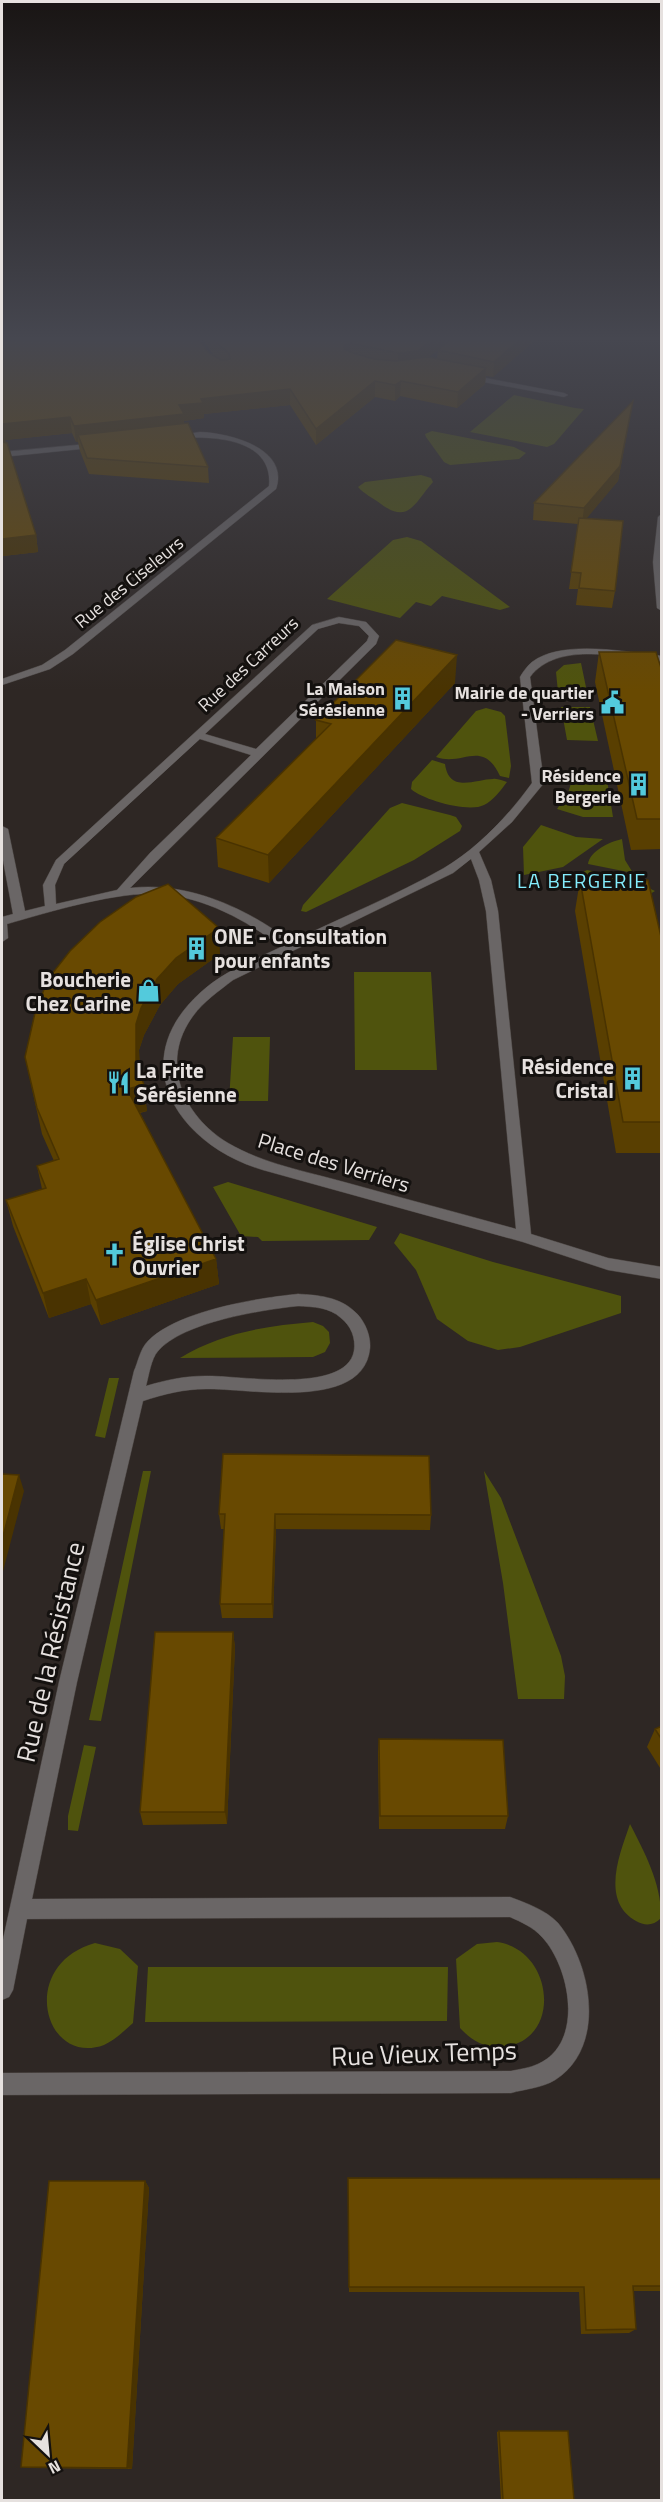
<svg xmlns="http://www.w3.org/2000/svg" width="663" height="2502" font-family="'Titillium Web',sans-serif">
  <rect width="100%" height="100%" fill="#2e2724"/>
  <path fill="#4f530d" d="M514,395l61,13 9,1 -30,35 -7,3 -77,-15z
    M432,431l82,16 12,6 -7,6 -69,6 -6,-3 -18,-25 -1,-3z
    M421,475l10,3 2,4c-18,20 -24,43 -52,22 -8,-6 -17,-10 -23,-17l7,-5z
    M407,537l14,4 89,66 -10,3 -58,-14 -11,10 -15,-4 -16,16 -73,-19 66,-59z
    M581,663l6,29h-29l-2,-20 8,-7z
    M561,707h29l8,34 -31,-1z
    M486,708l15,4 4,4 6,50 -2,12 -9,-2c-18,-38 -37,-9 -64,-19l40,-46z
    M432,760l13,4c4,30 31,15 48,15 4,-1 10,2 14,3 -6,8 -14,19 -23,23 -15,8 -61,-5 -73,-16l1,-7z
    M572,780h35l6,37h-30l-26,-8 11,-16z
    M402,803l48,12 6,2 6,9 -2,5 -46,29 -108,52 -5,-1 2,-6 87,-97z
    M541,825l35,12 27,2 -40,28 -39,8 -1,-28z
    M622,839l3,21 8,13 -45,-9c2,-13 21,-22 34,-25z
    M587,870l40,8 28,13 -5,3 -72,12 3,-33z
    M354,972h77l6,98h-82z
    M233,1037h37l-2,64h-39z
    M228,1182l149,45 -8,13 -107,1 -4,-4 -17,-1 -28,-49z
    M400,1233l93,29 128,34v17l-101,34 -22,3 -30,-9 -31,-22 -21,-49 -22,-27z
    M313,1322l10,4 6,6 1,11 -5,9 -12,5 -133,1c41,-25 85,-32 133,-36z
    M109,1378h10l-14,60 -10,-2z
    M143,1471h8l-50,250 -12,-1z
    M484,1471l17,27 60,158 4,20 -1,23h-46l-15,-116z
    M84,1745l12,2 -18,84 -10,-1v-14z
    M630,1824c15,29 32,61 31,94 -8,8 -16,8 -25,3 -36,-20 -16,-68 -6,-97z
    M497,1942c58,8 66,101 4,105 -17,1 -30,-7 -41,-19l-4,-69 21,-15z
    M95,1943l25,6 18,17 -5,57c-9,8 -18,17 -29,22 -60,22 -87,-80 -9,-102z
    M148,1967h300l-1,54 -302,1z"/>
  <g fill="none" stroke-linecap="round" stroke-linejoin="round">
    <defs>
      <path id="street" d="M465,374l99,19 4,2 -4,2 -102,-19z
        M200,432c29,1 90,16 76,57l-203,165 -23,15 -48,16v-6l40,-14 23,-15 204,-164c5,-50 -63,-51 -97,-47l-4,-2z
        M98,443h3v4l-99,10v-5z
        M662,514v97l-5,-3 -4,-46 5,-45z
        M339,617l27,5 13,14 -3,8 -246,244c57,-7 117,20 161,54 51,-25 104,-46 153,-74 34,-20 65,-53 88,-85l-12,-106c3,-5 7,-11 12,-15 30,-23 94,-10 130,-6v6c-40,-4 -104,-22 -132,15l14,106 -32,39 -33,30 12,28 7,31 33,323 77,24 54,9v12l-54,-9 -85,-28 -260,-72c-85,-25 -140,-108 -62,-178 23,-21 53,-32 80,-45 -34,-27 -78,-50 -121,-53 -43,-3 -111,18 -153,30l1,14 -6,4v-25l11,-3 -11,-59v-29l6,3 17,82 20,-5 -2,-21 13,-25 256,-235zM339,623l20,3 10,10 -2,5 -111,108 -51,-15 113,-105zM200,739l51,16 -101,98 -33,37 -61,14 -1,-19 9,-21zM471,859l8,21 7,31 30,318c-57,-16 -114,-31 -172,-47 -39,-11 -80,-18 -116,-39 -45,-27 -69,-81 -35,-127 11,-15 26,-25 40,-36l220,-107z
        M298,1294c20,1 41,3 56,17 10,8 17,24 16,37 -6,64 -122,40 -164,41 -22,0 -42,5 -63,12l-66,281 -45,217 478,-2c16,6 36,13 48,26 34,41 49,124 -3,157 -13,8 -30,9 -44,13l-509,2v-22l509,-2c9,-2 19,-3 27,-7 47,-21 32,-97 4,-127 -9,-10 -21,-15 -32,-20l-483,2 -14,71 -4,7 -7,3v-56l57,-262 75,-311c4,-9 6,-22 14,-30 29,-30 109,-43 150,-47zM298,1306c16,1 31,1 43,12 10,8 15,20 13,33 -8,44 -117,24 -149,25 -20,0 -39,4 -59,10 3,-11 5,-27 12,-35 25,-29 103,-41 140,-45z"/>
    </defs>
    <use href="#street" stroke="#4b4542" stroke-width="1"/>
    <use href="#street" fill="#6a6666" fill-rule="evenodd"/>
  </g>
  <path fill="#593f01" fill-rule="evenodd" d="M2,340l207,13 5,3 -11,-16h332l-42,37 -7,-1 -1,8 -28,24 -57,-12 -5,5 -20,-4 -59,48 -26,-40 -86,9v4l-20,3v3l24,43 1,16 -120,-9 -9,-23 -2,-9h-2l-4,-9 -67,7 31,95 2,17 -35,4 -1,-5zM440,348l-2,2 -1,9 -9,-2z
    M633,401l-15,80 -32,37 29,73 -3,17 -36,-3 2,-16h-9l9,-65 -45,-4 1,-17z
    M599,652l63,19v178l-31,1 -36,-168z
    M455,683l-186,200 -51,-16 -2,-29 100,-99v-19z
    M580,880l82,61v212h-46l-41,-242z
    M220,954l-42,30 -18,21 -16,30 -5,15 1,22 7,39 -7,2 76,146 3,25 -118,41 -10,-21 -42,14 -36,-92 -7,-26 36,-11 -5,-23 17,-5 -12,-27 -17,-77z
    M219,1514l212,1 -1,15 -154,-1 -3,89h-51l-2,-14 4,-75h-3z
    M233,1632l2,15 -8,177 -84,1 -3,-13z
    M662,1726v45l-15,-24 8,-18z
    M379,1739l129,77 -3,13h-126l-1,-77z
    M662,2179v112h-29l3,38 -7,4 -48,1 -2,-42h-230l-1,-107z
    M145,2181l4,7 -17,281 -104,-1 -7,-1z
    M499,2431l75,69h-73l-4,-68z"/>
  <path fill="#493301" d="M432,340h19l-35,27 -18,1v-15z
    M519,340h16l-42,37 1,-15z
    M350,343v15l-6,2v-15z
    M486,368l-1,16 -28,24 1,-16z
    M375,381v16l-59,48v-16z
    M401,381l-1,15 -5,5v-16z
    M290,389v16l-86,9v4l-20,3 1,9 -107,5v7h-2l-2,-16 105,-21 22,-6z
    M633,401l-15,80 -36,43 2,-16z
    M70,417l2,16 -67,7 2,10 -5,1v-27z
    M36,535l2,17 -35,4 -1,-17z
    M457,655l-2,28 -186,200 -1,-28z
    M219,928l1,26 -42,30 -18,21 -16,30 -5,15 1,36 4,-1 3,26 -16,3 -4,-25 9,-28v-37l5,-16 16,-29 19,-21z
    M216,1259l3,25 -118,41 -5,-25z
    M86,1279l5,25 -42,14 -6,-25z
    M19,1475l5,16 -22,84v-35z
    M275,1514l1,15 -3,89 -1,-14z
    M233,1632l2,15 -8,177 -2,-12z
    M145,2181l4,7 -17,281 -5,-1z"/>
  <path fill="#684901" stroke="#493301" stroke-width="1.5" d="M15,340h184l10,13 12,7 9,-1 -1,-6 -16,-13h219l-15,11 -19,2 -48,-10 -6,2v4l9,4 21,6 22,2 31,-4 59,11 -28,24 -57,-11 -6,4 -20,-4 -59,48 -26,-40 -89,10 2,4 -24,2 5,9 -110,12 -4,-9 -68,7v-82z
    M450,340h69l-25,22 -56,-12z
    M633,401l-13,65 -36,42 -50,-5z
    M188,423l20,44 -121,-9 -9,-23z
    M2,426l2,8 -2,1z
    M2,442l5,1 29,92 -34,4z
    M579,518l44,3 -8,70 -36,-3 2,-15 -10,-1z
    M396,640l61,15 -189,200 -52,-17 115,-114 -15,-4z
    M599,652h57l6,19v148h-25z
    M580,880h68l14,61v181h-39z
    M168,884l51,44 -43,30 -19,21 -16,29 -5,16v37l8,24 -17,4 89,170 -120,41 -10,-21 -43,14 -37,-93 40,-12 -9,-22 22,-7 -22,-51 -12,-51 10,-44 13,-34 22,-28 30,-29 36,-25z
    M223,1454l206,2 2,59 -156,-1 -3,90h-52l5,-90h-6z
    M2,1474l17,1 -17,65z
    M155,1632h78l-8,180h-85z
    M662,1726v14l-7,-11z
    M379,1739l124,1 5,76h-128z
    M348,2178l314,1v107h-29l3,43 -50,1 -2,-43h-235z
    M49,2181h96l-18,287 -106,-1z
    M499,2431h69l6,69h-71z"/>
  <linearGradient id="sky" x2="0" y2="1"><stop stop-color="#191514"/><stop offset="0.49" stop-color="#464750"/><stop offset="1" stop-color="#464750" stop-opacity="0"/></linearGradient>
  <rect width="663" height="691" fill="url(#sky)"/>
  <defs>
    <symbol id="building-bare" viewBox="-9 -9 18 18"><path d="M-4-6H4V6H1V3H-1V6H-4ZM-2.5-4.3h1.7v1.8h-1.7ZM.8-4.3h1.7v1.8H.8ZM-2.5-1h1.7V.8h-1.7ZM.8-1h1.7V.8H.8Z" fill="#53cadc" stroke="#14110f" stroke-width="2.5" paint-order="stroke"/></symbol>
    <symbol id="civic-bare" viewBox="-9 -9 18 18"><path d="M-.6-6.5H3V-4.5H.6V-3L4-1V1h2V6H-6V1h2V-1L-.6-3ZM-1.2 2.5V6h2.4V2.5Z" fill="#53cadc" stroke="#14110f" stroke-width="2.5" paint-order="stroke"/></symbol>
    <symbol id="shop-bare" viewBox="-9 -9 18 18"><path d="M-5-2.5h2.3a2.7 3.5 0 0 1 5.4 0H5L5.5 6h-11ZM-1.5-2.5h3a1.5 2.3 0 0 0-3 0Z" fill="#53cadc" stroke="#14110f" stroke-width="2.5" paint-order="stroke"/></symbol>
    <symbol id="restaurant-bare" viewBox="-9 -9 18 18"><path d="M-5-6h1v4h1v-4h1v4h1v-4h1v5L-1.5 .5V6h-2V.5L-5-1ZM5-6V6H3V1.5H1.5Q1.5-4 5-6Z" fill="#53cadc" stroke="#14110f" stroke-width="2.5" paint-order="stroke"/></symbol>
    <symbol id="church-bare" viewBox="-9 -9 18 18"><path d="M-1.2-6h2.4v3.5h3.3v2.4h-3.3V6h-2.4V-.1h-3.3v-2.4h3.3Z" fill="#53cadc" stroke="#14110f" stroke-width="2.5" paint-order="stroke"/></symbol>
  </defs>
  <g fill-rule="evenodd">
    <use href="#building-bare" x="386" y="682" width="33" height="33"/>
    <use href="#civic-bare" x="596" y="686" width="33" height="33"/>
    <use href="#building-bare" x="622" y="768" width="33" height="33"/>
    <use href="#building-bare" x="180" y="932" width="33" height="33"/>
    <use href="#shop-bare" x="132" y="974" width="33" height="33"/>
    <use href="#building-bare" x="616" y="1062" width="33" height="33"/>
    <use href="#restaurant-bare" x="102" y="1066" width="33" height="33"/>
    <use href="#church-bare" x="98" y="1238" width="33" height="33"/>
  </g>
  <g text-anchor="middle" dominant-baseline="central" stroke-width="6" stroke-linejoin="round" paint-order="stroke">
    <g font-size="18" fill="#e6e1df" stroke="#14110f">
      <text transform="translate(129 582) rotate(-39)">Rue des Ciseleurs</text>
      <text transform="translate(248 664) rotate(-43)">Rue des Carreurs</text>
    </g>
    <g font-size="18" font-weight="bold" fill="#e6e1df" stroke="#14110f" text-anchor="end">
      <text x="385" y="688">La Maison<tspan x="385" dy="21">Sérésienne</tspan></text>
      <text x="594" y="692">Mairie de quartier<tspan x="594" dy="21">- Verriers</tspan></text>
      <text x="621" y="775">Résidence<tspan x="621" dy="21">Bergerie</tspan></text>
    </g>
    <g font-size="20" letter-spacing="1.5" fill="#84edfd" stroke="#14110f">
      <text x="582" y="880">LA BERGERIE</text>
    </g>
    <g font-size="21" font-weight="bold" fill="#e6e1df" stroke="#14110f" text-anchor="start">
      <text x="214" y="936">ONE - Consultation<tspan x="214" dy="24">pour enfants</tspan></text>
      <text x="131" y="979" text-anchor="end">Boucherie<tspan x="131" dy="24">Chez Carine</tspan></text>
      <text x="614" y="1066" text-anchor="end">Résidence<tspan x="614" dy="24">Cristal</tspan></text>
      <text x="136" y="1070">La Frite<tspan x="136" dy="24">Sérésienne</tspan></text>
      <text x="132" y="1243">Église Christ<tspan x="132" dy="24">Ouvrier</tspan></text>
    </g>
    <g font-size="21" fill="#e6e1df" stroke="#14110f">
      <text transform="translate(334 1162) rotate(17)">Place des Verriers</text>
    </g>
    <g font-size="26" fill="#e6e1df" stroke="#14110f">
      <text transform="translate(50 1652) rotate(-77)">Rue de la Résistance</text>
      <text transform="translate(424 2053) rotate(-2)">Rue Vieux Temps</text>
    </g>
  </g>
  <rect width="663" height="2502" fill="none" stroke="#e6e1df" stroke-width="6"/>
  <g transform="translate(48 2454) rotate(154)" stroke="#14110f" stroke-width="4.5" paint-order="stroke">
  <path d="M0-4.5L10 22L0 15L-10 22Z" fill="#e6e1df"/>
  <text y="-9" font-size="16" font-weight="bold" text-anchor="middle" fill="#e6e1df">N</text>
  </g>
</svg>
